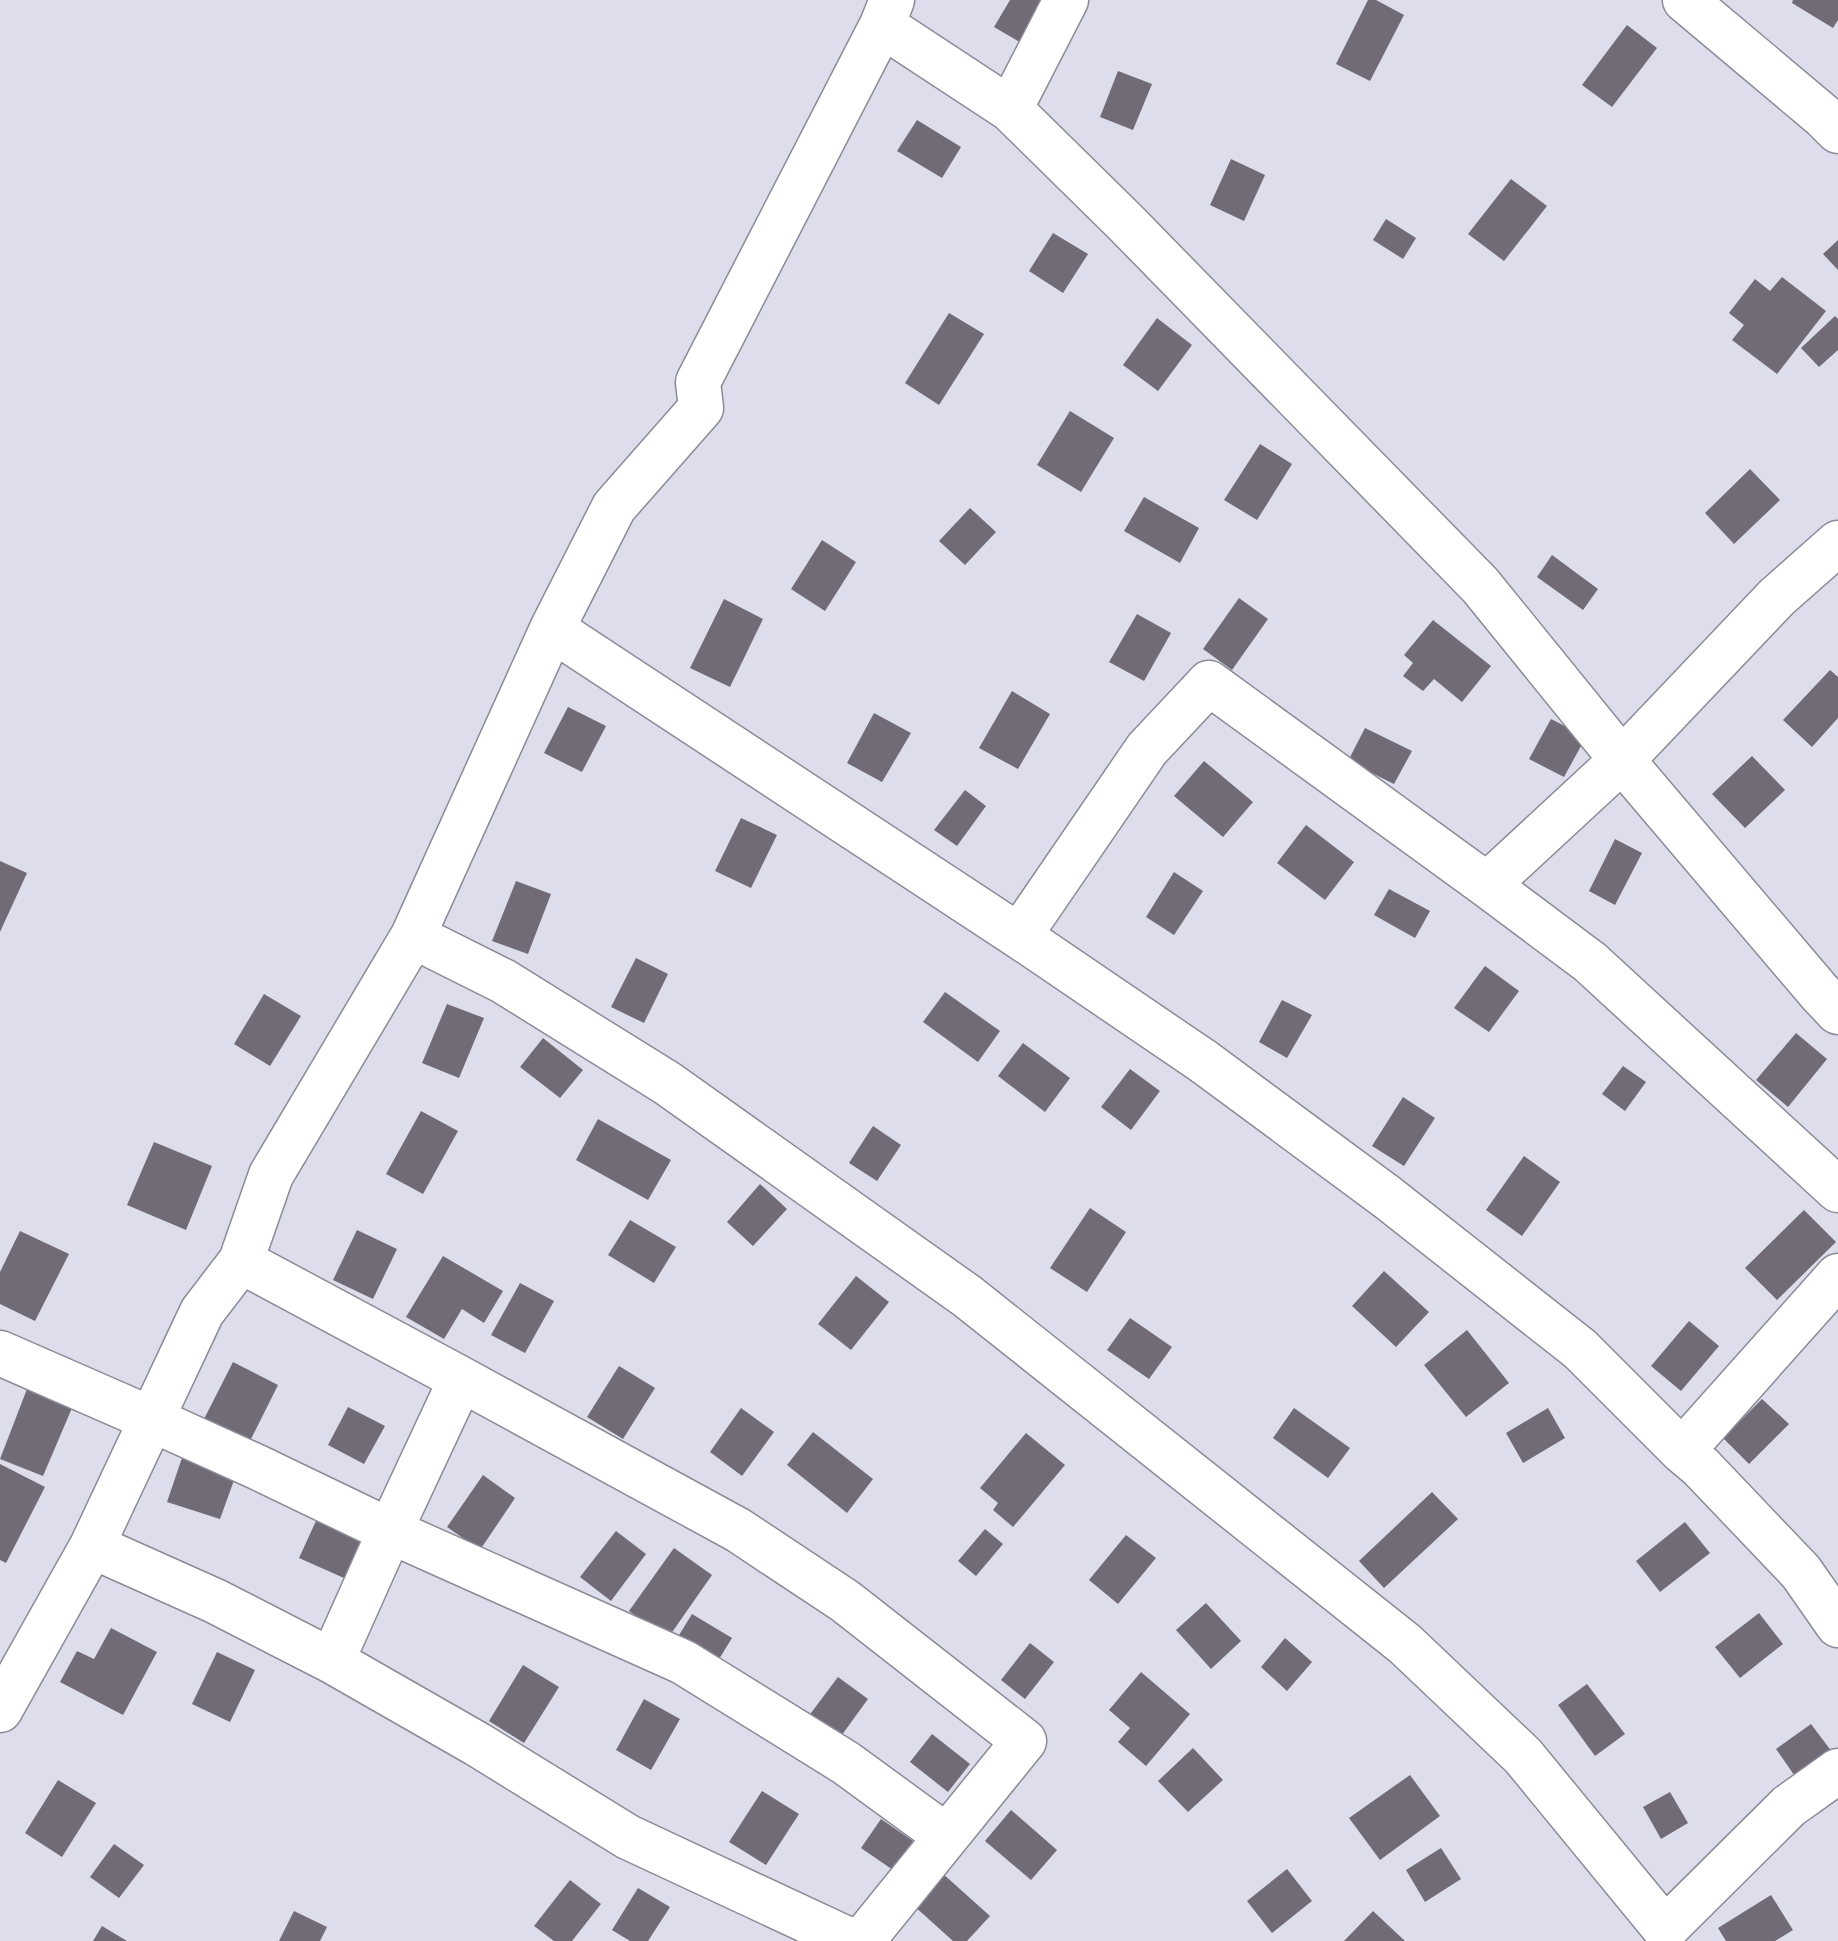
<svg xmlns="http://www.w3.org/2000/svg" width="1838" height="1941" font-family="Inter,sans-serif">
  <rect width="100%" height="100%" fill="#ddddeb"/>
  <path fill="#706b76" d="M1010,0h47l-29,47 -34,-20z
    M1368,0h8l28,15 -34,66 -34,-17z
    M1793,0h45v20l-5,8 -41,-25z
    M1627,25l30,23 -45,59 -30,-22z
    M1118,71l34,13 -19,46 -33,-13z
    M917,120l44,27 -19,31 -45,-27z
    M1231,159l34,16 -21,46 -34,-16z
    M1511,179l36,27 -43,55 -36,-27z
    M1386,219l30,19 -13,21 -30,-19z
    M1053,233l35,21 -25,39 -34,-22z
    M1838,240v30l-15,-16z
    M1782,277l44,34 -49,63 -45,-34 12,-15 -15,-12 26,-34 15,12z
    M949,313l35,21 -45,71 -34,-22z
    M1835,316l3,3v31l-19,17 -18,-19z
    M1157,318l35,27 -34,46 -35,-26z
    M1070,411l44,27 -33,54 -44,-27z
    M1260,444l32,20 -35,56 -33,-20z
    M1750,469l30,31 -46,44 -29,-31z
    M1144,497l55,31 -19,35 -56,-32z
    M970,508l26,24 -31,33 -26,-24z
    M822,540l34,22 -31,49 -34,-22z
    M1552,555l46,34 -15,21 -46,-33z
    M1239,598l29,21 -36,51 -29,-21z
    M724,599l39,20 -33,68 -40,-19z
    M1137,614l34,19 -27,48 -35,-19z
    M1433,620l58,46 -29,36 -28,-23 -11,12 -20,-15 10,-13 -9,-8z
    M1830,670l8,7v41l-26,29 -29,-27z
    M1012,691l38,23 -32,55 -39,-21z
    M568,707l38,19 -24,46 -38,-19z
    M874,713l37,20 -29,49 -35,-19z
    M1551,719l35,18 -22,40 -35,-18z
    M1365,728l47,23 -18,33 -46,-23z
    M1752,756l33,34 -40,38 -33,-34z
    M1204,761l49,41 -30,35 -49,-41z
    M965,790l21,16 -29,40 -23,-16z
    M741,818l36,17 -26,53 -36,-17z
    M1306,825l48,37 -29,38 -48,-37z
    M1615,839l27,14 -27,52 -26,-14z
    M0,861l27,12 -27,59z
    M1174,872l29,19 -29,44 -28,-18z
    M516,881l35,13 -23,60 -36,-13z
    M1389,889l41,22 -15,27 -41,-23z
    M636,958l32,16 -24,49 -33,-16z
    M1485,966l34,25 -30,41 -35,-24z
    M945,992l55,39 -22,31 -55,-40z
    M264,994l37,22 -31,50 -36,-22z
    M1282,1000l30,15 -25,43 -28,-16z
    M447,1004l37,14 -25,60 -37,-15z
    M1796,1033l31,26 -39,48 -32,-27z
    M543,1038l40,32 -23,28 -40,-31z
    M1023,1043l47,35 -25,34 -47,-36z
    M1623,1066l23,16 -21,29 -23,-17z
    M1130,1069l30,22 -29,39 -30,-23z
    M1403,1097l32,21 -31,48 -32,-20z
    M421,1111l37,20 -35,63 -37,-20z
    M598,1119l73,41 -23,40 -72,-40z
    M873,1126l28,19 -24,36 -28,-18z
    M154,1142l58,24 -26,64 -59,-25z
    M1524,1156l36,26 -38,54 -36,-26z
    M760,1184l27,25 -34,37 -26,-24z
    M1090,1208l36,24 -39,60 -37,-24z
    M1804,1210l32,32 -59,58 -32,-32z
    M630,1220l46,27 -22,36 -46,-28z
    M357,1230l40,19 -24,50 -40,-19z
    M20,1231l49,23 -34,67 -35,-17v-32z
    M443,1256l60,35 -19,32 -22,-14 -18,30 -38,-22z
    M1384,1271l45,41 -33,35 -44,-41z
    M856,1276l33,26 -38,48 -33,-26z
    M520,1283l34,18 -29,52 -34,-18z
    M1130,1318l42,29 -23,32 -42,-29z
    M1689,1321l30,25 -38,45 -30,-25z
    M1467,1330l42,53 -43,34 -42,-52z
    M233,1362l45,23 -30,60 -46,-22z
    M619,1366l36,22 -32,51 -36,-22z
    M27,1389l45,19 -29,68 -43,-17z
    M1762,1399l27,25 -40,40 -26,-26z
    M348,1407l37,19 -21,38 -36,-19z
    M741,1408l33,24 -32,44 -32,-24z
    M1294,1408l56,40 -22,30 -55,-40z
    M1548,1408l17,30 -42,25 -17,-30z
    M813,1432l60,47 -26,34 -60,-48z
    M1026,1433l39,32 -52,62 -20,-17 5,-7 -18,-15z
    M183,1455l54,17 -17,47 -53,-17z
    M0,1464l45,23 -39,76 -6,-3z
    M483,1475l32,23 -35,52 -33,-23z
    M1432,1492l26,27 -74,69 -25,-27z
    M316,1521l45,20 -17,37 -45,-20z
    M1685,1522l25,31 -50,39 -24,-31z
    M985,1529l18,15 -27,32 -18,-15z
    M616,1531l30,23 -35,47 -31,-24z
    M1126,1535l30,23 -38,46 -29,-24z
    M674,1548l38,27 -44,63 -39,-27z
    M1206,1603l35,38 -30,28 -35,-39z
    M1759,1613l24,31 -43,34 -25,-31z
    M692,1614l40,24 -16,26 -40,-24z
    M111,1628l46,24 -34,63 -63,-33 17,-31 17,8z
    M1285,1638l27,24 -25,29 -26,-24z
    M1030,1643l24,19 -29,37 -24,-19z
    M217,1652l38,18 -25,52 -38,-18z
    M523,1665l36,22 -35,56 -35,-22z
    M1141,1672l49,42 -44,52 -28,-24 12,-14 -21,-18z
    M838,1677l30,22 -32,44 -31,-22z
    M1587,1684l38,50 -30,22 -37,-51z
    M644,1699l36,20 -29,51 -35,-20z
    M1811,1724l24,32 -36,26 -23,-33z
    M932,1734l38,30 -22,28 -38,-30z
    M1193,1748l30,32 -35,32 -30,-31z
    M1410,1775l30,41 -60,44 -31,-42z
    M58,1780l38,23 -34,54 -37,-24z
    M762,1791l37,23 -33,51 -37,-23z
    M1670,1792l18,31 -27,16 -18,-32z
    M1011,1810l46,40 -26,30 -46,-39z
    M881,1819l32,22 -20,29 -32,-22z
    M114,1844l30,21 -25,33 -29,-21z
    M1441,1848l20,31 -36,23 -19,-32z
    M1287,1869l25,32 -40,32 -25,-32z
    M942,1873l48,43 -23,25h-14l-40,-36z
    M570,1880l31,24 -29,37h-18l-20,-15z
    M638,1888l32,19 -22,34h-18l-18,-11z
    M1771,1895l22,35 -18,11h-49l-8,-13z
    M294,1911l33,16 -7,14h-41z
    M1373,1911l32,30h-61z
    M102,1926l25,15h-34z"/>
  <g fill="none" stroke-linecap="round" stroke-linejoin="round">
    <defs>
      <path id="minor" d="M1685,0l138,116 15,15
        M882,25l128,84 116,114 354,362 142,175 198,233 18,19
        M1010,109l56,-109
        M552,629l467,307 184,125 184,136 193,152 102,102 19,16 100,105 37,53
        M1487,885l135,-125 155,-163 61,-54
        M413,936l90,45 164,102 300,213 438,348 118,112 142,173 124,-123 49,-35
        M1019,936l128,-187 62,-66 278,202 103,77 248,228
        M241,1261l220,118 277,151 107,71 179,140 -162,200
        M0,1353l151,66 106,48 133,64 293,131 163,101 100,73
        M1682,1451l156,-175
        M92,1546l123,55 117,60 145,83 151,93 223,104
        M332,1661l58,-130 71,-152
        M0,1710l92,-164 110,-234 39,-51 30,-86 142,-239 139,-307 62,-122 87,-99 -3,-26 184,-357 10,-25"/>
    </defs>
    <use href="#minor" stroke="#8b8b98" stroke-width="47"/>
    <use href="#minor" stroke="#fff" stroke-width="44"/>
  </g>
</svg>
